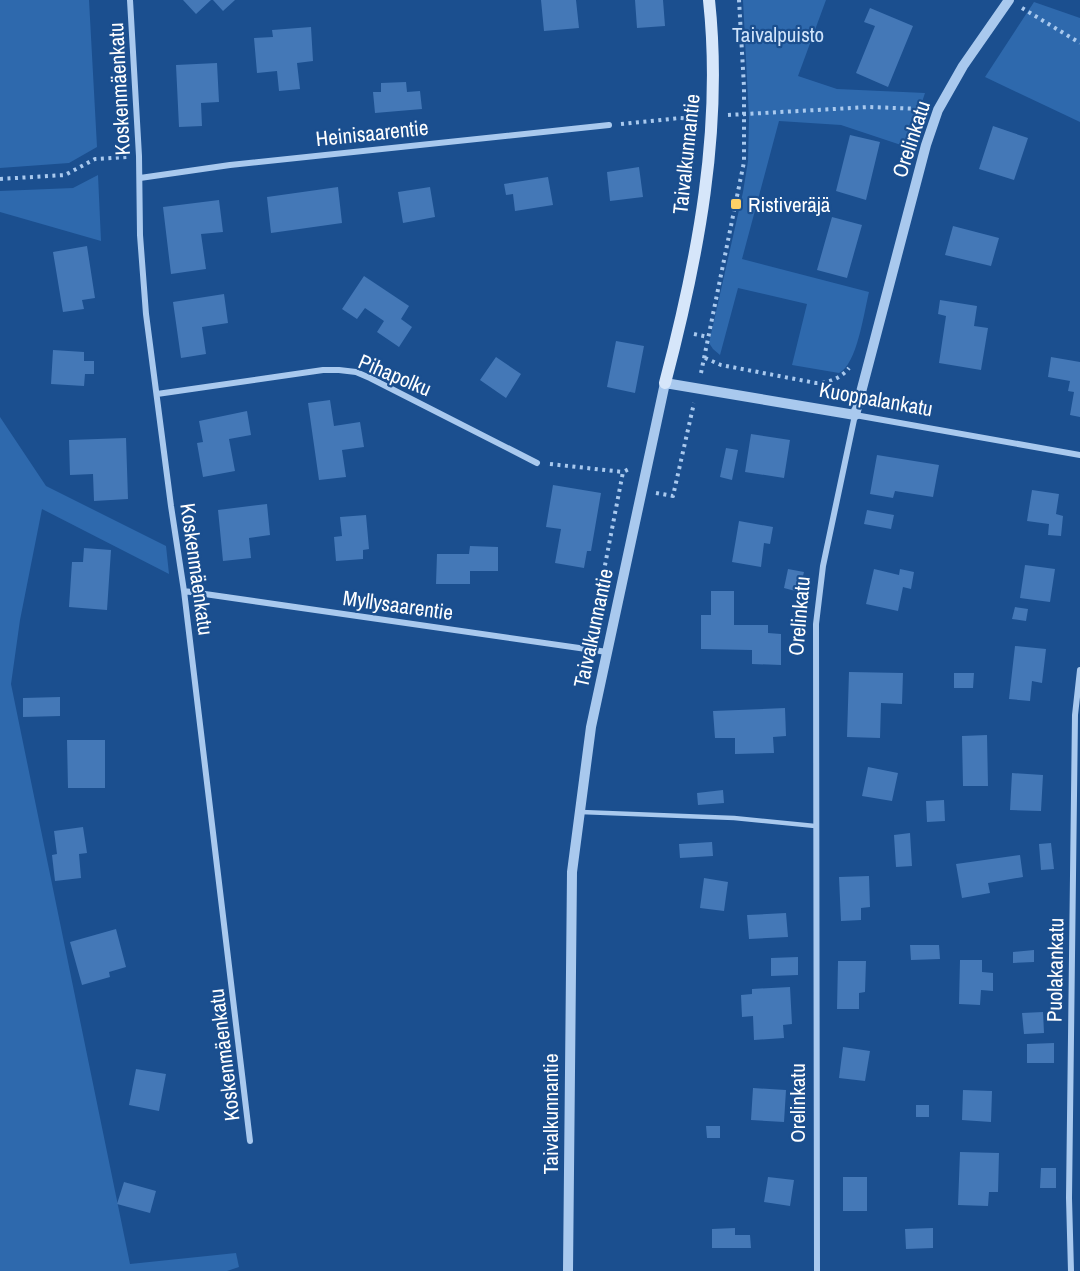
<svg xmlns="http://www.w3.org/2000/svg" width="1080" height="1271" font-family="'Archivo Narrow',sans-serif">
  <rect width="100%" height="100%" fill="#1b4f8f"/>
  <path fill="#2e69ad" d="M0,0h89l8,147 -28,16 -69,5z
    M743,0h83l-28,76 39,13 88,4 -18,54 -66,-22 -62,-4 -37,138 127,33c-5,20 -12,73 -30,81l-47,-8 15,-61 -69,-16 -18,67 -7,-6 -4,-6 34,-151 5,-31 1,-43z
    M1034,2l46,16v104l-95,-45z
    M98,175l3,66 -101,-29v-21l73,-3z
    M0,417l46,69 120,60 3,28 -127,-65 -22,111 -9,64 119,580 106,-11 3,14 -12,4h-227z"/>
  <path fill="#4478b7" d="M183,0h28l-15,14z
    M213,0h22l-12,11z
    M541,0h35l3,28 -35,3z
    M635,0h28l2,26 -28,2z
    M870,8l43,18 -25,61 -32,-14 19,-47 -11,-4z
    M311,27l2,34 -16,2 3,26 -21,2 -2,-20 -20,2 -3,-35 19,-1 -1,-7z
    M217,63l2,39 -18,1 1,23 -23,1 -3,-62z
    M406,82l1,10 13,-1 2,18 -47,4 -2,-21h8v-9z
    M993,126l35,12 -14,42 -35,-11z
    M850,135l30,7 -14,58 -30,-9z
    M639,167l4,30 -33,4 -3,-29z
    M548,177l5,28 -38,6 -2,-17 -7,1 -2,-11z
    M338,187l4,36 -71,10 -4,-36z
    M430,187l5,30 -32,6 -5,-31z
    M219,200l4,32 -22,2 5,35 -35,5 -8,-67z
    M832,217l30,8 -15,53 -30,-8z
    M953,226l46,12 -8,28 -46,-11z
    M87,246l8,52 -13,2 2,9 -21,3 -10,-60z
    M364,276l45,30 -8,13 11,8 -13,20 -22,-15 7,-11 -19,-13 -8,11 -15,-10z
    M224,294l4,29 -26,4 4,27 -25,4 -8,-56z
    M940,300l37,6 -3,20 14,2 -7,42 -42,-7 7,-47 -8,-2z
    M616,341l28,5 -9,47 -28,-6z
    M53,350l31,2v9h10v13h-9l-1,12 -33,-2z
    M496,357l25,17 -15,24 -26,-18z
    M1051,357l29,5v55l-10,-2 4,-23 -6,-1 2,-10 -22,-4z
    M330,400l4,26 26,-4 4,25 -22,3 4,27 -27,3 -11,-77z
    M247,411l4,24 -22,4 6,32 -32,6 -6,-34 6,-1 -4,-21z
    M751,434l39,6 -6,38 -39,-6z
    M126,438l2,61 -34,2 -1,-27 -23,1 -1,-35z
    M726,448l12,2 -6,30 -12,-3z
    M877,455l62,10 -6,32 -38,-6 -2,7 -23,-4z
    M553,485l48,8 -10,58h-4l-3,17 -29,-5 6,-34 -15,-2z
    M1032,490l27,4 -3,20 7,2 -2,20 -13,-1 1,-11 -22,-3z
    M267,504l3,31 -21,3 2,20 -28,3 -5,-51z
    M867,510l27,5 -3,14 -27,-5z
    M366,515l3,34 -6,1v9l-27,2 -2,-24 8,-1 -2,-19z
    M739,521l34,6 -3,17 -6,-1 -3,24 -29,-5z
    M470,546l28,1v24h-28v13h-34l1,-30h32z
    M84,548l27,2 -4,60 -38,-3 3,-45h11z
    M1025,565l30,4 -5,33 -30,-4z
    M788,569l16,3 -5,20 -15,-4z
    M874,569l25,6 1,-6 14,3 -3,17 -8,-2 -5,24 -32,-7z
    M711,591h23v34h34v8l13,1v31l-29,-1v-14l-51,-1v-34h10z
    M1015,607l13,2 -2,12 -14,-2z
    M1015,646l31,3 -4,34 -10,-2 -2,20 -21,-2z
    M849,672l54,1 -1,31 -21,-1 -1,35 -33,-1z
    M954,673h20l-1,15h-19z
    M60,697v19l-37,1v-19z
    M785,708l1,28 -13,1 1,16 -39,1v-16h-20l-2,-27z
    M987,735l1,51h-25l-1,-50z
    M67,740h38v48h-37z
    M868,767l30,6 -6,28 -30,-5z
    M1012,773l31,2 -2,36 -31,-1z
    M723,790l1,13 -26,2 -1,-12z
    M944,800l1,21 -18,1 -1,-21z
    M83,827l4,26 -8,1 2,24 -26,3 -3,-26 5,-1 -3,-23z
    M910,833l2,33 -16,1 -2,-32z
    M712,842l1,14 -33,2 -1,-14z
    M1051,843l3,26 -13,1 -2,-26z
    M1020,855l3,22 -35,6 2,10 -28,5 -6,-34z
    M869,876l1,31 -9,1v12l-20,1 -2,-44z
    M704,878l24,4 -4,29 -24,-3z
    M786,913l2,24 -39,2 -2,-24z
    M116,929l10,38 -17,5 1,5 -28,8 -12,-43z
    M910,945h29l1,14 -29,1z
    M1034,950v12l-21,1v-11z
    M798,957v18l-27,1v-18z
    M960,960h22v12l11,1v18l-12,-1 -1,15 -21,-1z
    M838,961h28l-1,31 -6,1v16h-22z
    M790,987l2,37 -9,1 1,13 -30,2 -1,-24 -11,1 -1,-22 11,-1v-5z
    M1043,1012l1,21 -20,1 -2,-21z
    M1054,1043v20h-27v-19z
    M843,1047l27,4 -5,30 -26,-3z
    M136,1069l30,5 -7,37 -30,-6z
    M753,1088l33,2 -2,32 -33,-2z
    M963,1090l29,1 -1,31 -29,-2z
    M916,1105h13v12h-13z
    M706,1126h14v12h-13z
    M960,1152l39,1 -1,39h-9l-1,14 -30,-1z
    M1041,1168h15v20h-16z
    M768,1177l26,3 -4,26 -26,-4z
    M843,1177h24v34h-24z
    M124,1182l32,9 -6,22 -33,-9z
    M735,1228v7h15l1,13h-39v-19z
    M933,1228v20l-27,1 -1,-20z"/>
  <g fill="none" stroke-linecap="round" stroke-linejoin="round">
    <path stroke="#a9c9ee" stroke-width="4" stroke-dasharray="3 4.5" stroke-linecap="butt" d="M1022,8l58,35
      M728,115l141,-8 53,2
      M621,124l59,-6 15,1
      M0,179l65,-4 30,-16 32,-2
      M694,334l14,3
      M705,358l16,7 95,18c13,0 25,-5 33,-15
      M701,373l43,-211v-75l-5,-87
      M550,464l73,8
      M656,493l17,3 21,-93
      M595,617l28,-145 6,-3"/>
    <path stroke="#a9c9ee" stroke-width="4.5" d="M581,812l153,6 81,8"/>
    <path stroke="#a9c9ee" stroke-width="6" d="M130,0l9,156 1,79 6,79 25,192 13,85 66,550
      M140,178l90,-13 379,-40
      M157,394l166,-24h16l17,2 14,6 167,85
      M184,591l423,61
      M817,1271l-1,-647 7,-58 32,-151 225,40
      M1071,1271l-2,-73 6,-483 5,-45"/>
    <path stroke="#a9c9ee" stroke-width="10" d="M568,1271l4,-399 19,-145 74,-344 190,32 71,-270 12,-35 25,-44 46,-66"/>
    <path stroke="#d6e6fa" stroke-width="12" d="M665,383c33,-125 58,-254 44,-383"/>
  </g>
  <rect fill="#ffd166" stroke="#1b4f8f" stroke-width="2" x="730" y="198" width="12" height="12" rx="3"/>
  <g text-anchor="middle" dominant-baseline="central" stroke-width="4.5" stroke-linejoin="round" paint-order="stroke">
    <g font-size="21" fill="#cfe3fa" stroke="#1b4f8f">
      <text x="778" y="34">Taivalpuisto</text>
    </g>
    <g font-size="21" fill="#fff" stroke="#1b4f8f">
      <text transform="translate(119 89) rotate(-93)">Koskenmäenkatu</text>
      <text transform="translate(372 133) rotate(-6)">Heinisaarentie</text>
      <text transform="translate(911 139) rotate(-72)">Orelinkatu</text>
      <text transform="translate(686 154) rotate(-84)">Taivalkunnantie</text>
      <text transform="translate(395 375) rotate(23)">Pihapolku</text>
      <text transform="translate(876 399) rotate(10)">Kuoppalankatu</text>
      <text transform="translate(197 569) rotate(82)">Koskenmäenkatu</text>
      <text transform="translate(398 605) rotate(8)">Myllysaarentie</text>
      <text transform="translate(799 616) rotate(-85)">Orelinkatu</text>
      <text transform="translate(593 628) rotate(-78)">Taivalkunnantie</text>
      <text transform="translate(1055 970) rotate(-89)">Puolakankatu</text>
      <text transform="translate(224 1055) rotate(-97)">Koskenmäenkatu</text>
      <text transform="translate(797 1103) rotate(-90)">Orelinkatu</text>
      <text transform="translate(550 1114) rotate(-90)">Taivalkunnantie</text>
    </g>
    <g font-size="21" fill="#fff" stroke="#1b4f8f" text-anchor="start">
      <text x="748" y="204">Ristiveräjä</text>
    </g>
  </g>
</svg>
